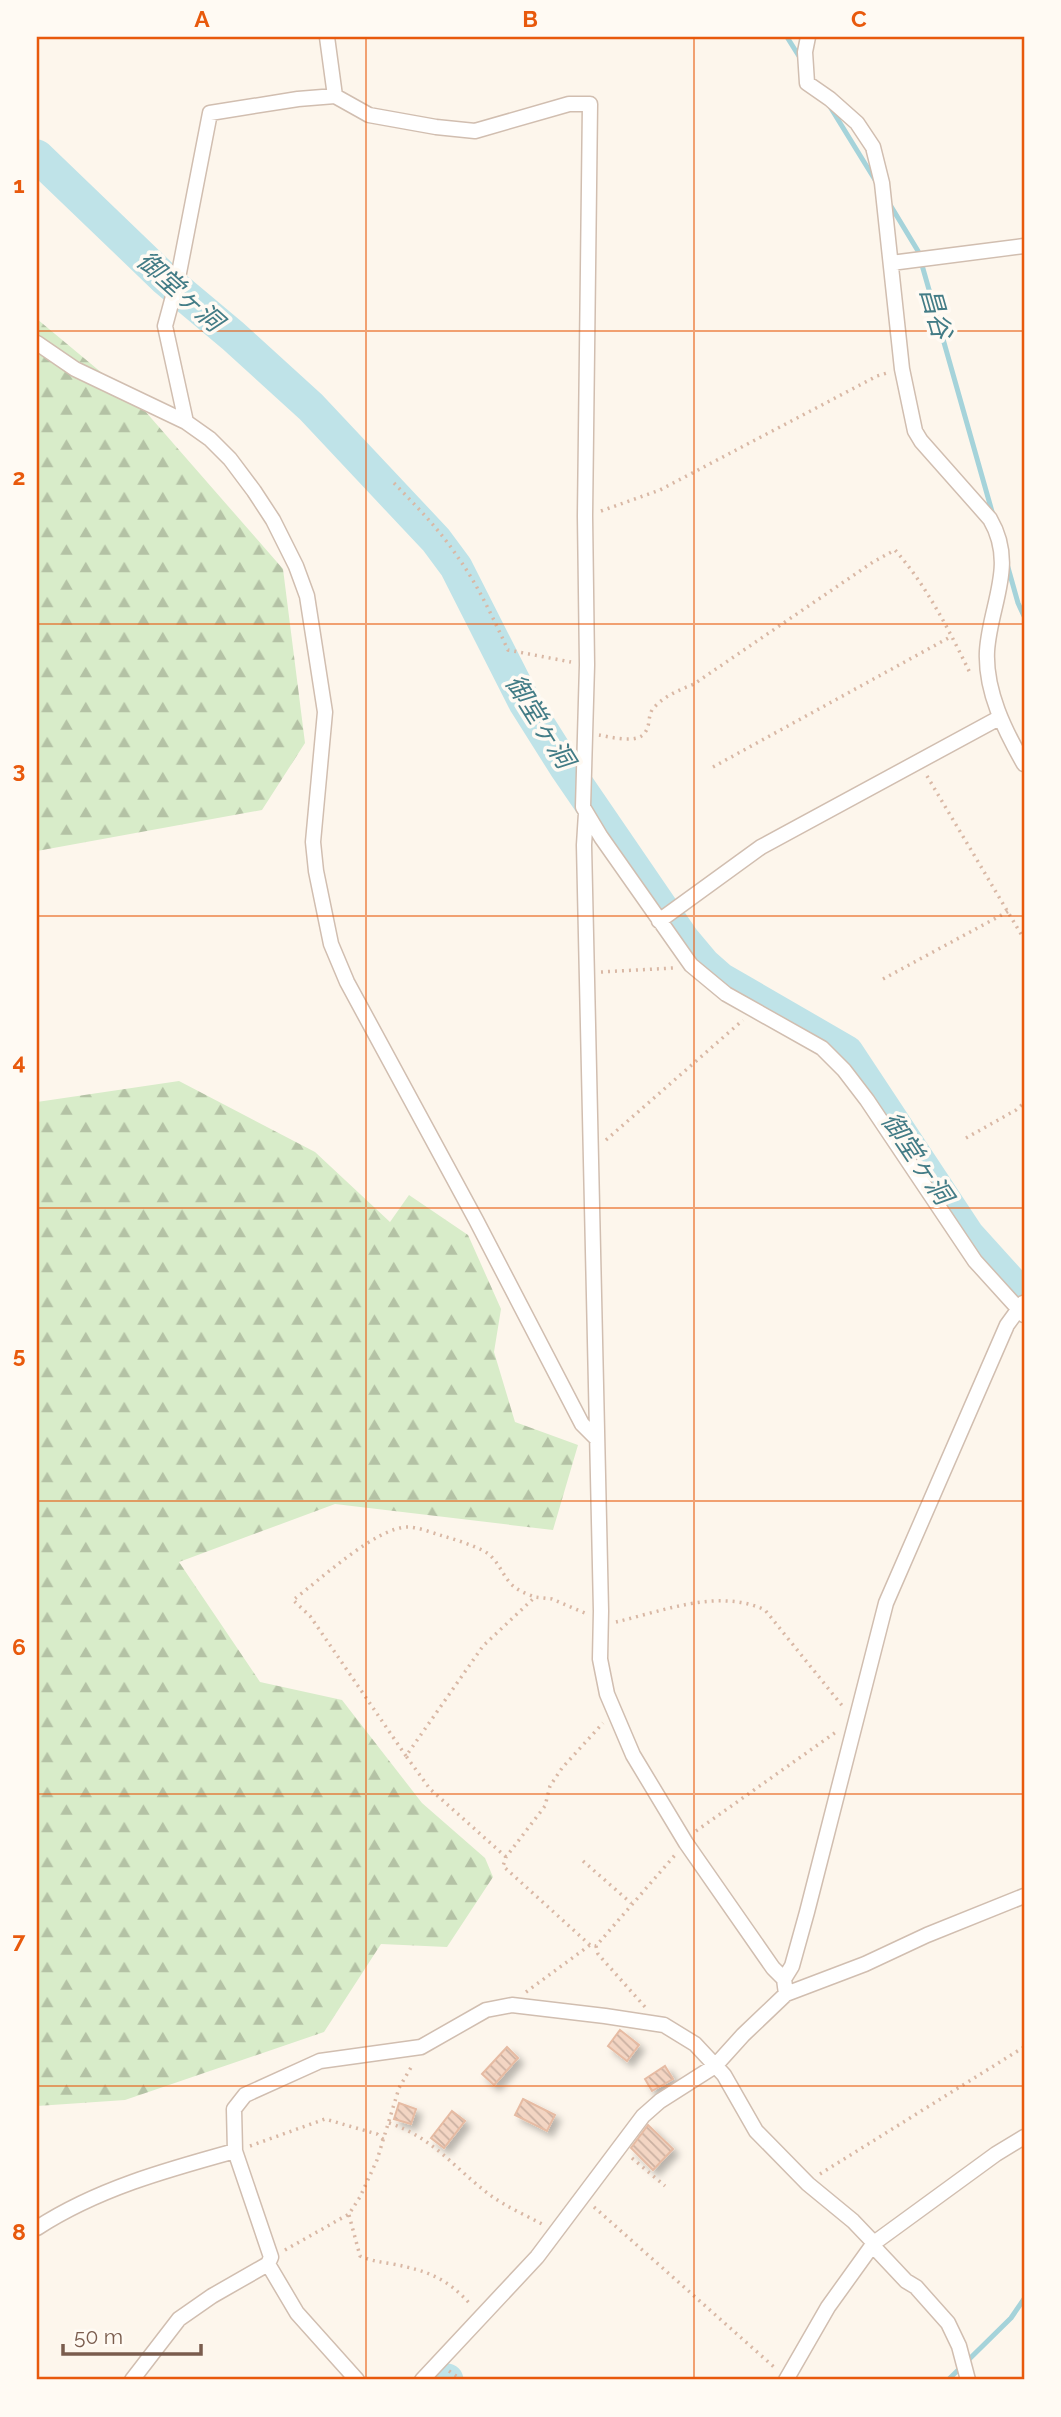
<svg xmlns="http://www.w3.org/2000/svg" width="1061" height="2417" font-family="Raleway,'Noto Sans JP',sans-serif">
  <defs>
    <pattern id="forest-firs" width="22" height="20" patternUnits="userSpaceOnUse" patternTransform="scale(1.75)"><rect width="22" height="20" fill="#d8ecc9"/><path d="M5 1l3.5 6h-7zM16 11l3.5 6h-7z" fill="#b4c2a5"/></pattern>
    <pattern id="building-back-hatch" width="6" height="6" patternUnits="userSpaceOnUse" patternTransform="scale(1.75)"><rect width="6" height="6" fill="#f3d5c3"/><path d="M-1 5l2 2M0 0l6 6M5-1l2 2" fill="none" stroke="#cab0a1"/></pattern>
    <filter id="shadow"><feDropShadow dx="5.5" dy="5.5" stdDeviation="3.5" flood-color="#0004"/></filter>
  </defs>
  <rect width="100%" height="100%" fill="#fdf6ec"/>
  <path fill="url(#forest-firs)" d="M37,319l101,84 145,166 22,174 -43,67 -225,41z
    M179,1081l136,71 75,70 19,-27 59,40 33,74 -7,43 21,70 63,23 -25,85 -218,-26 -156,58 81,120 82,18 80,103 63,55 8,19 -46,70 -66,-3 -57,88 -199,68 -88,6v-1004z"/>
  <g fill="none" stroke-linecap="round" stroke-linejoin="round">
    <path stroke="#a5d3da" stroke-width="5" d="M787,37l15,24
      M829,105l48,78
      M889,203l29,48 75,264
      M1007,564l11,39 6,13
      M948,2380l63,-62 13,-19"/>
    <path stroke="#bfe3e8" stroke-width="33" d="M37,156l128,123 68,57 78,71 125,133 20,27 69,136 41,65 117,171 21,25 17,15 126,73 121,183 56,62
      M438,2380h9"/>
  </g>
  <path fill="url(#building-back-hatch)" stroke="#e6bba3" stroke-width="2" filter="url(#shadow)" d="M620,2030l19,15 -12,16 -19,-15z
    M507,2047l11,11 -24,27 -12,-11z
    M665,2066l8,13 -21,12 -7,-12z
    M523,2099l32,16 -8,16 -32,-16z
    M399,2103l17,6 -5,15 -17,-5z
    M452,2111l13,10 -21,27 -13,-10z
    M648,2125l25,24 -20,21 -22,-22z"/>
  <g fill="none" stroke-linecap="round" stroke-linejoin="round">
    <defs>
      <path id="street" d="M327,37l8,59
        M808,37l-3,15 2,31 23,16 27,24 16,24 9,36 20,186 13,62 6,10 69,78c27,46 0,85 -3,132 -2,40 18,80 37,113
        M891,263l133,-17
        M37,343l38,26 111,53 24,17 20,20 24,32 19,29 23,46 11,30 18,116 -12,130 3,29 15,73 16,38 129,238 106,204 15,15
        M186,422l-21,-96 13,-48 32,-165 88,-14 37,-3 34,19 67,12 39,4 94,-27h21l-5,412 2,149 -4,142 18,30 90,128 35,29 96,54 22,22 23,30 108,161 49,54
        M586,813l-2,32 17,766 -1,48 7,35 26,61 53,88 87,125 11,11 2,15
        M659,921l102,-74 238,-129
        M784,1979l8,-13 15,-54 79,-309 121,-278 16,-22
        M37,2228c60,-39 129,-58 198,-77
        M874,2247l32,34 10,6 32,36 11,23 9,34
        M132,2380l47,-61 33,-23 56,-32
        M357,2380l-60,-67 -29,-49 3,-7 -36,-106 -1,-42 11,-14 75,-34 101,-14 65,-37 26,-5 93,11 59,9 31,19 29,31 32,56 52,53 45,37 21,22
        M422,2380l115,-123 106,-141 17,-15 55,-35 28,-31 43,-41 79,-30 62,-29 97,-39
        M786,2380l42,-73 46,-64 122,-89 28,-17"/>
    </defs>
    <use href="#street" stroke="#d1beb0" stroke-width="17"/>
    <path stroke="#d9b8a5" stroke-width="3.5" stroke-dasharray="2 5" stroke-linecap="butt" d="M394,483c22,23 45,46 63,73 21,29 36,62 51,94l63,12
      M601,511l59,-21 217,-114 10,-3
      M599,735c12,2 40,10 47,-4 4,-6 2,-14 6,-21 10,-13 27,-20 42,-26l179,-122 22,-12c32,36 55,82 76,125
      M713,767l239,-131
      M927,776l97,163
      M601,972l72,-4
      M883,979l126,-68
      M966,1138l50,-28 8,-7
      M606,1140l137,-120
      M616,1622c47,-11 103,-34 149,-12l79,98
      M406,1756l-96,-140 -17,-16c27,-20 82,-72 114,-73 12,0 25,6 36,9 14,4 29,9 41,15 14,8 17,22 27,33 7,7 16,10 24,13
      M696,1831l140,-99
      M506,1857l-76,-68 -24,-33 77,-110 52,-49 17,2 35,15
      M583,1861l48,42
      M590,1945l-87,-79 3,-9 39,-51 5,-20 12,-18 41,-45
      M596,1946l2,8 47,53
      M526,1992l64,-47 6,1 79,-91
      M389,2123c45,15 65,45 101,72 15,11 35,20 52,29
      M250,2146l75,-27 52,15 7,6
      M632,2158l33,28
      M820,2174l204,-127
      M594,2207l180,160
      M349,2215l11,41c11,5 21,6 33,8 35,7 54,14 78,41
      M285,2250l64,-36 11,-17 17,-37 22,-72 14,-24
      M449,2371l13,9"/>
    <use href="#street" stroke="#fff" stroke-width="14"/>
  </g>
  <path fill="none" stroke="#e8590c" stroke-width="2" stroke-opacity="0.55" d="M366,37v2343M694,37v2343M37,331h987M37,624h987M37,916h987M37,1208h987M37,1501h987M37,1794h987M37,2086h987"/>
  <g text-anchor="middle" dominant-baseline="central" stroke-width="7" stroke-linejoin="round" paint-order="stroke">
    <g font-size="26" font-style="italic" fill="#437c86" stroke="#fffaf3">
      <text transform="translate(180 291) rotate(42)">御堂ヶ洞</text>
      <text transform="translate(936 313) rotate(74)">昌谷</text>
      <text transform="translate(540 721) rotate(58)">御堂ヶ洞</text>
      <text transform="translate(917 1158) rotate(56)">御堂ヶ洞</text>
    </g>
  </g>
  <rect width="1061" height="2417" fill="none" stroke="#fffaf3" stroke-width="77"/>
  <path d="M63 2344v10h138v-10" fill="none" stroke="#7a5c4d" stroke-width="3.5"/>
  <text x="74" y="2344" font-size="21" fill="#7a5c4d" stroke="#fffaf3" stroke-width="5" paint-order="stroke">50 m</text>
  <rect x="38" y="38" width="985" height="2340" fill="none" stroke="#e8590c" stroke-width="2.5"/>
  <g font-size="23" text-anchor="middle" font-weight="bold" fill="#e8590c">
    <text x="202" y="27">A</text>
    <text x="530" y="27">B</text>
    <text x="859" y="27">C</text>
    <text x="19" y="193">1</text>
    <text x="19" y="485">2</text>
    <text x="19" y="778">3</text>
    <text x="19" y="1070">4</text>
    <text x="19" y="1363">5</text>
    <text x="19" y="1655">6</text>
    <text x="19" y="1948">7</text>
    <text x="19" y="2240">8</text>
  </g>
</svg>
